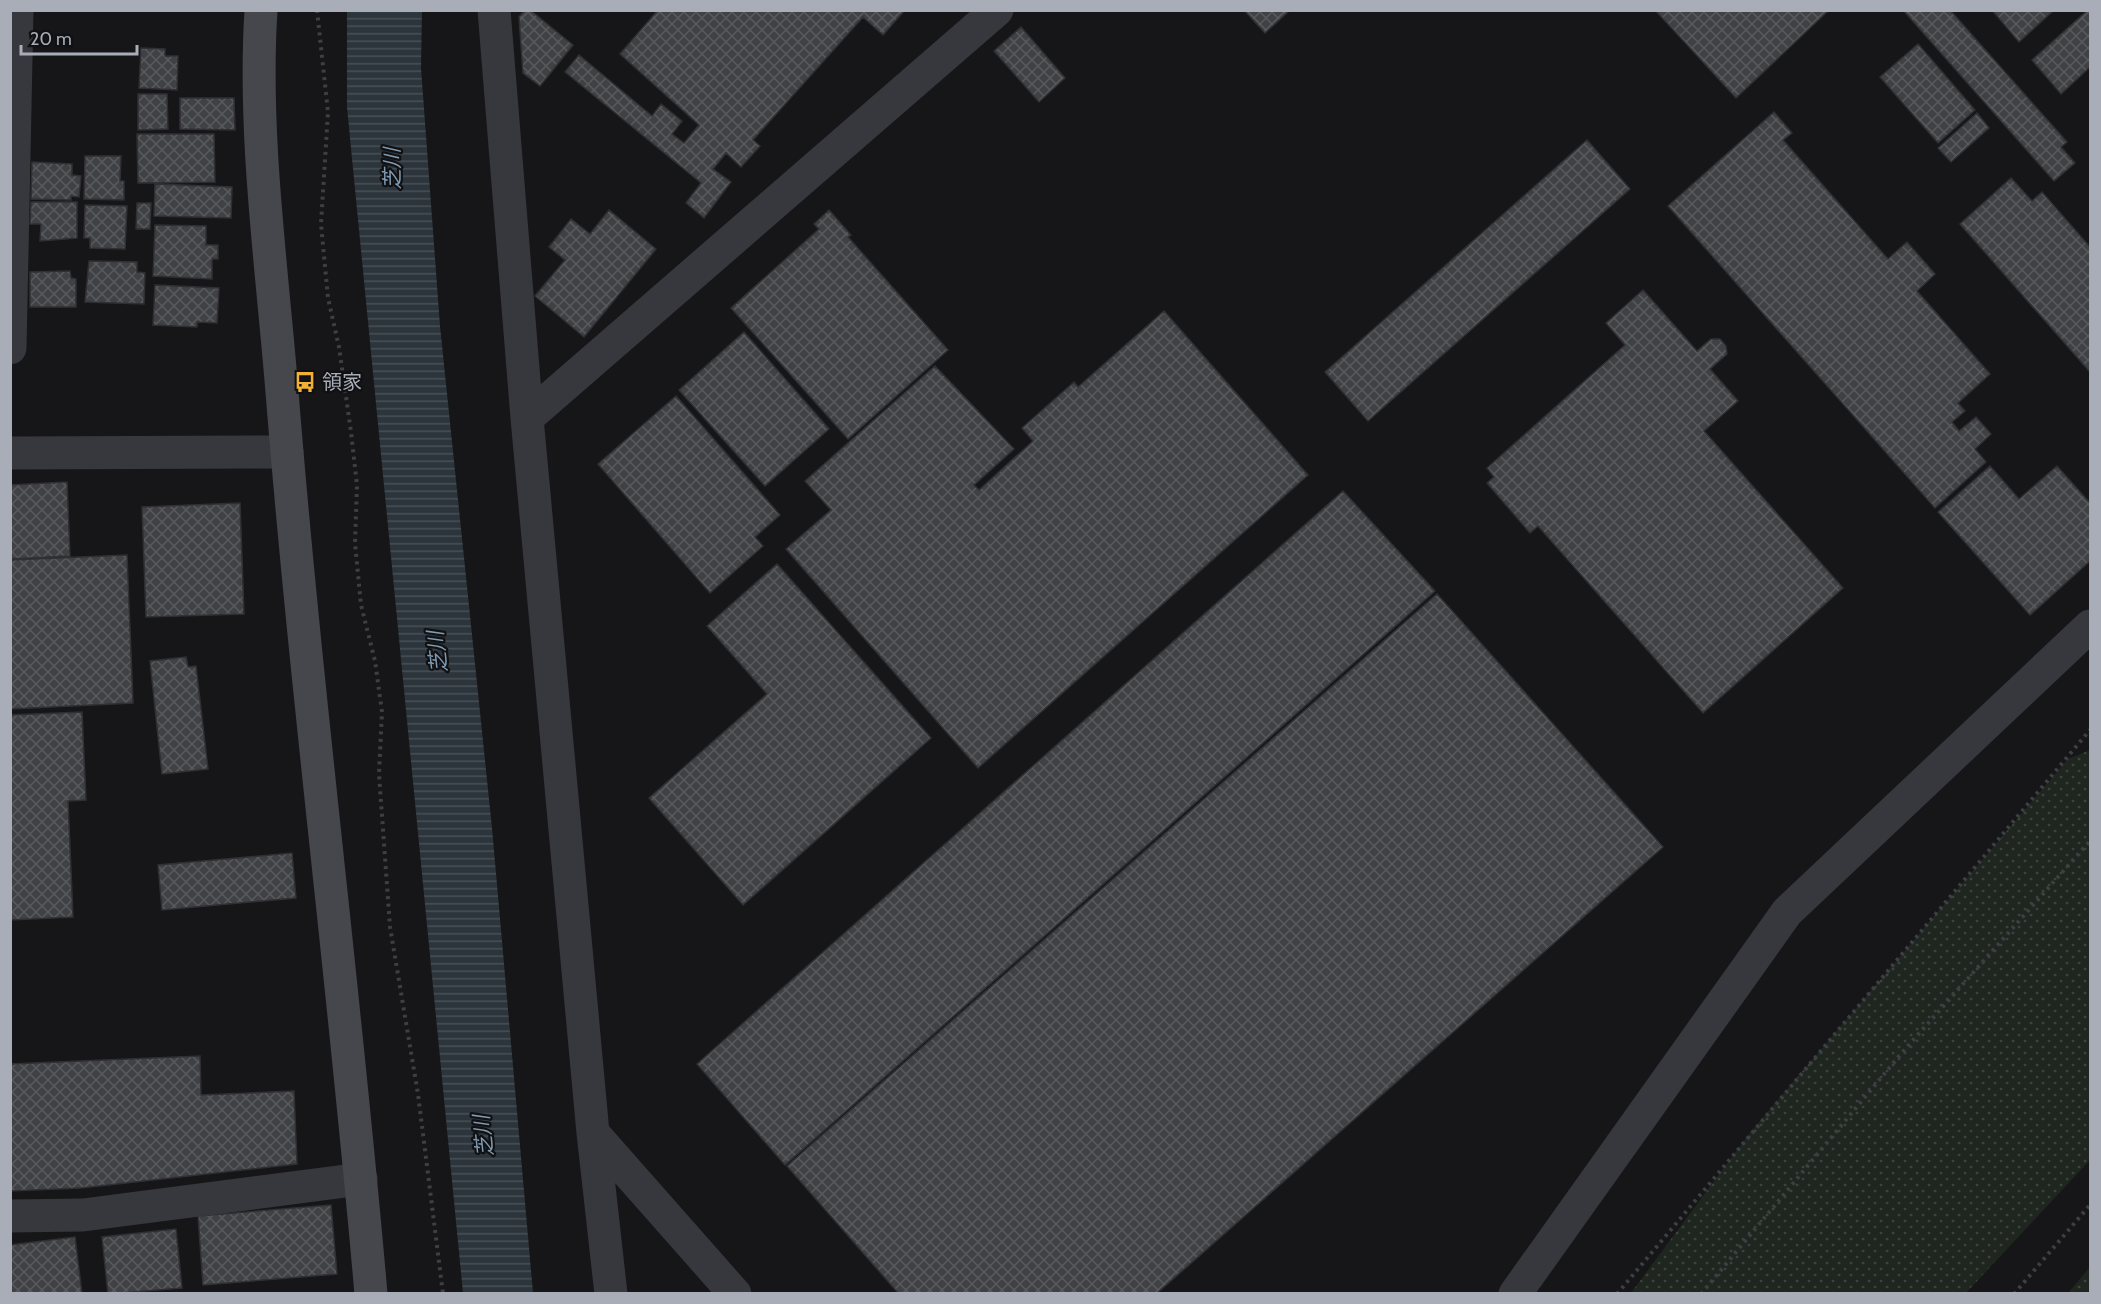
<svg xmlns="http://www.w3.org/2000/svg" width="2101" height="1304" font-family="Cabin,'Noto Sans JP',sans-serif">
  <defs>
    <pattern id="grass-dots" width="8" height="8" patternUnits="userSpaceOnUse" patternTransform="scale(1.5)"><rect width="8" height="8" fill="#1e261f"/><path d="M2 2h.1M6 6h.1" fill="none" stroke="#3c433d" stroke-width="1.8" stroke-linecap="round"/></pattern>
    <pattern id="water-rules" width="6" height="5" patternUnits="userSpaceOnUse" patternTransform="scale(1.5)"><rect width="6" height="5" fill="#2c353c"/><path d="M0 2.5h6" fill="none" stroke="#485056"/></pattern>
    <pattern id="building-cross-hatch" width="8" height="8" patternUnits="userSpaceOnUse" patternTransform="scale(1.5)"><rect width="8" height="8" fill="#404145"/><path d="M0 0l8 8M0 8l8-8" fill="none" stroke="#595a5e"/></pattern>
  </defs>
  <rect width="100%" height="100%" fill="#161618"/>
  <path fill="url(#grass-dots)" d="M2090,750v410l-124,133h-335l118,-159 319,-375z
    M2090,1267v26h-22z"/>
  <path fill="url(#water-rules)" d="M347,11h75l-1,57 19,258 52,502 41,465h-70l-116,-1186z"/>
  <path fill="url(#building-cross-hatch)" stroke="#303034" stroke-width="1.5" d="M525,10h5l43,35 -33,41 -17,-13 -4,-56z
    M658,10h247l-22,25 -20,-18 -110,123 7,6 -19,21 -15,-14 -13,16 18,13 -27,36 -18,-15 15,-20 -136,-111 14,-17 73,61 9,-12 21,17 -10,13 12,9 15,-18 -79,-71z
    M1244,10h46l-25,23z
    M1655,10h174l-93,88z
    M1903,10h47l117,132 -6,5 14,16 -21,18z
    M1992,10h62l-35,32z
    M2088,10h2v57l-29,27 -29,-34z
    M1021,27l44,51 -26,24 -45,-51z
    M1918,44l57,66 -37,33 -58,-66z
    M141,48l24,1v7h13l-1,34 -38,-2z
    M138,94h29l1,35 -30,1z
    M180,98h54l1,32 -55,-1z
    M1774,112l18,21 -9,7 105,119 19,-17 28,32 -18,17 73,83 -32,29 7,8 -13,11 7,9 17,-14 15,17 -16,15 11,13 -51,46 -267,-302z
    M1977,113l12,15 -38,34 -13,-14z
    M137,134h77l1,48 -77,1z
    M1587,140l43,49 -262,232 -43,-49z
    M85,156h36l-1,25h4v19l-40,-1z
    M32,162l40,2v11l9,1 -2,21 -8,-1v4l-40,-1z
    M2011,178l21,23 10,-9 48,55v125l-130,-148z
    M155,184l77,3 -1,31 -77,-2z
    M31,202h46v36l-37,3 1,-17h-11z
    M137,203h14l-1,26h-14z
    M85,205l42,1 -2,43 -35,-1v-10h-6z
    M609,210l47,39 -72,88 -49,-41 30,-36 -16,-13 22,-28 19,15z
    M829,210l22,25 -3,2 100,113 -100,89 -117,-131 88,-79 -5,-5z
    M155,225l51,1v19h12v14h-6v20l-59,-3z
    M89,261l48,1v10l8,1 -1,31 -59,-2z
    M70,271l1,7 5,1v28h-46v-35z
    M155,285l64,3 -2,35 -20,-1v5l-44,-2z
    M1643,290l54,61 14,-12h9l6,7 1,8 -17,15 28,32 -34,30 139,157 -140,125 -165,-187 -8,7 -43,-50 7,-6 -7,-9 138,-123 -19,-22z
    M1164,311l144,164 -330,293 -192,-219 45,-39 -26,-29 130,-115 79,83 -40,36 5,5 54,-49 -11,-13 52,-46 4,5z
    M744,332l85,97 -64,57 -86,-96z
    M676,396l104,119 -25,22 8,9 -53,47 -112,-129z
    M1990,466l29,33 38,-33 33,37v58l-60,54 -92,-103z
    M67,482l3,74 -60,3v-74z
    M1343,491l92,100 -650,574 -88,-101z
    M240,503l4,111 -98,3 -4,-110z
    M127,555l6,148 -123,6v-149z
    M777,564l154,174 -188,167 -94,-107 118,-104 -60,-68z
    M1437,594l226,253 -507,447h-257l-112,-128z
    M186,657l2,10 8,-1 12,103 -46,5 -12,-113z
    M82,712l4,88 -18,1 5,116 -63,3v-205z
    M292,853l4,45 -134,12 -4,-45z
    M200,1056l1,39 93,-4 3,73 -216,24 -71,3v-127z
    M331,1205l6,69 -134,11 -5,-69z
    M176,1229l6,59 -74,6 -6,-57z
    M75,1237l7,57h-72v-49z"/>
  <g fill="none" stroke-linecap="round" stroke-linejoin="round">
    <path stroke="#3d3f44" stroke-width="4" stroke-dasharray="3 4.5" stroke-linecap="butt" d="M317,10l11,102 -7,112 7,74 11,49 12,85 6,53 -2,58 6,62 14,56 7,51 -3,62 11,153 28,167 25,200
      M1617,1294l473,-564
      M1701,1294l199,-239 190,-214
      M2014,1294l76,-89"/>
    <path stroke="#37383d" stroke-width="33" d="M494,10l33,408 66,715 18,161
      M10,348l7,-338
      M527,418l470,-408
      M10,453l277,-1
      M593,1133l142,161
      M10,1216l73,-1 278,-36
      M1515,1294l272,-382 303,-286"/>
    <path stroke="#45474d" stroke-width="33" d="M261,10c-8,125 11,257 21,382 24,301 63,600 89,902"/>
  </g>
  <defs>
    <symbol id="bus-bare" viewBox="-9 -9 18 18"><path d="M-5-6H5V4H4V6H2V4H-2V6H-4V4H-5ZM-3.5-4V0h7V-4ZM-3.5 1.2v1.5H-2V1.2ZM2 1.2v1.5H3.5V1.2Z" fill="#f2b134" stroke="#111113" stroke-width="2.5" paint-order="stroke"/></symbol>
  </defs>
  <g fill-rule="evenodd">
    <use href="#bus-bare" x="290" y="367" width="30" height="30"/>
  </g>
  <g text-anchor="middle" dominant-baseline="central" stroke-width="4.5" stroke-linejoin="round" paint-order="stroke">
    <g font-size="20" fill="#a8adb8" stroke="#111113" text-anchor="start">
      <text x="322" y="382">領家</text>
    </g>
    <g font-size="21" font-style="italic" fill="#7f9bb3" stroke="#111113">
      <text transform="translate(392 169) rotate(-91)">芝川</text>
      <text transform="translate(437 652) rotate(-96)">芝川</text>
      <text transform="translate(483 1136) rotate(-96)">芝川</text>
    </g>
  </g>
  <rect width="2101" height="1304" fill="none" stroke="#a8adb8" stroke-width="24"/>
  <path d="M21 45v9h116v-9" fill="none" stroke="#a8adb8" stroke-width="3"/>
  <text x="30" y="45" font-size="18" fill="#a8adb8" stroke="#111113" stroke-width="4.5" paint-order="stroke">20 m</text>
</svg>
